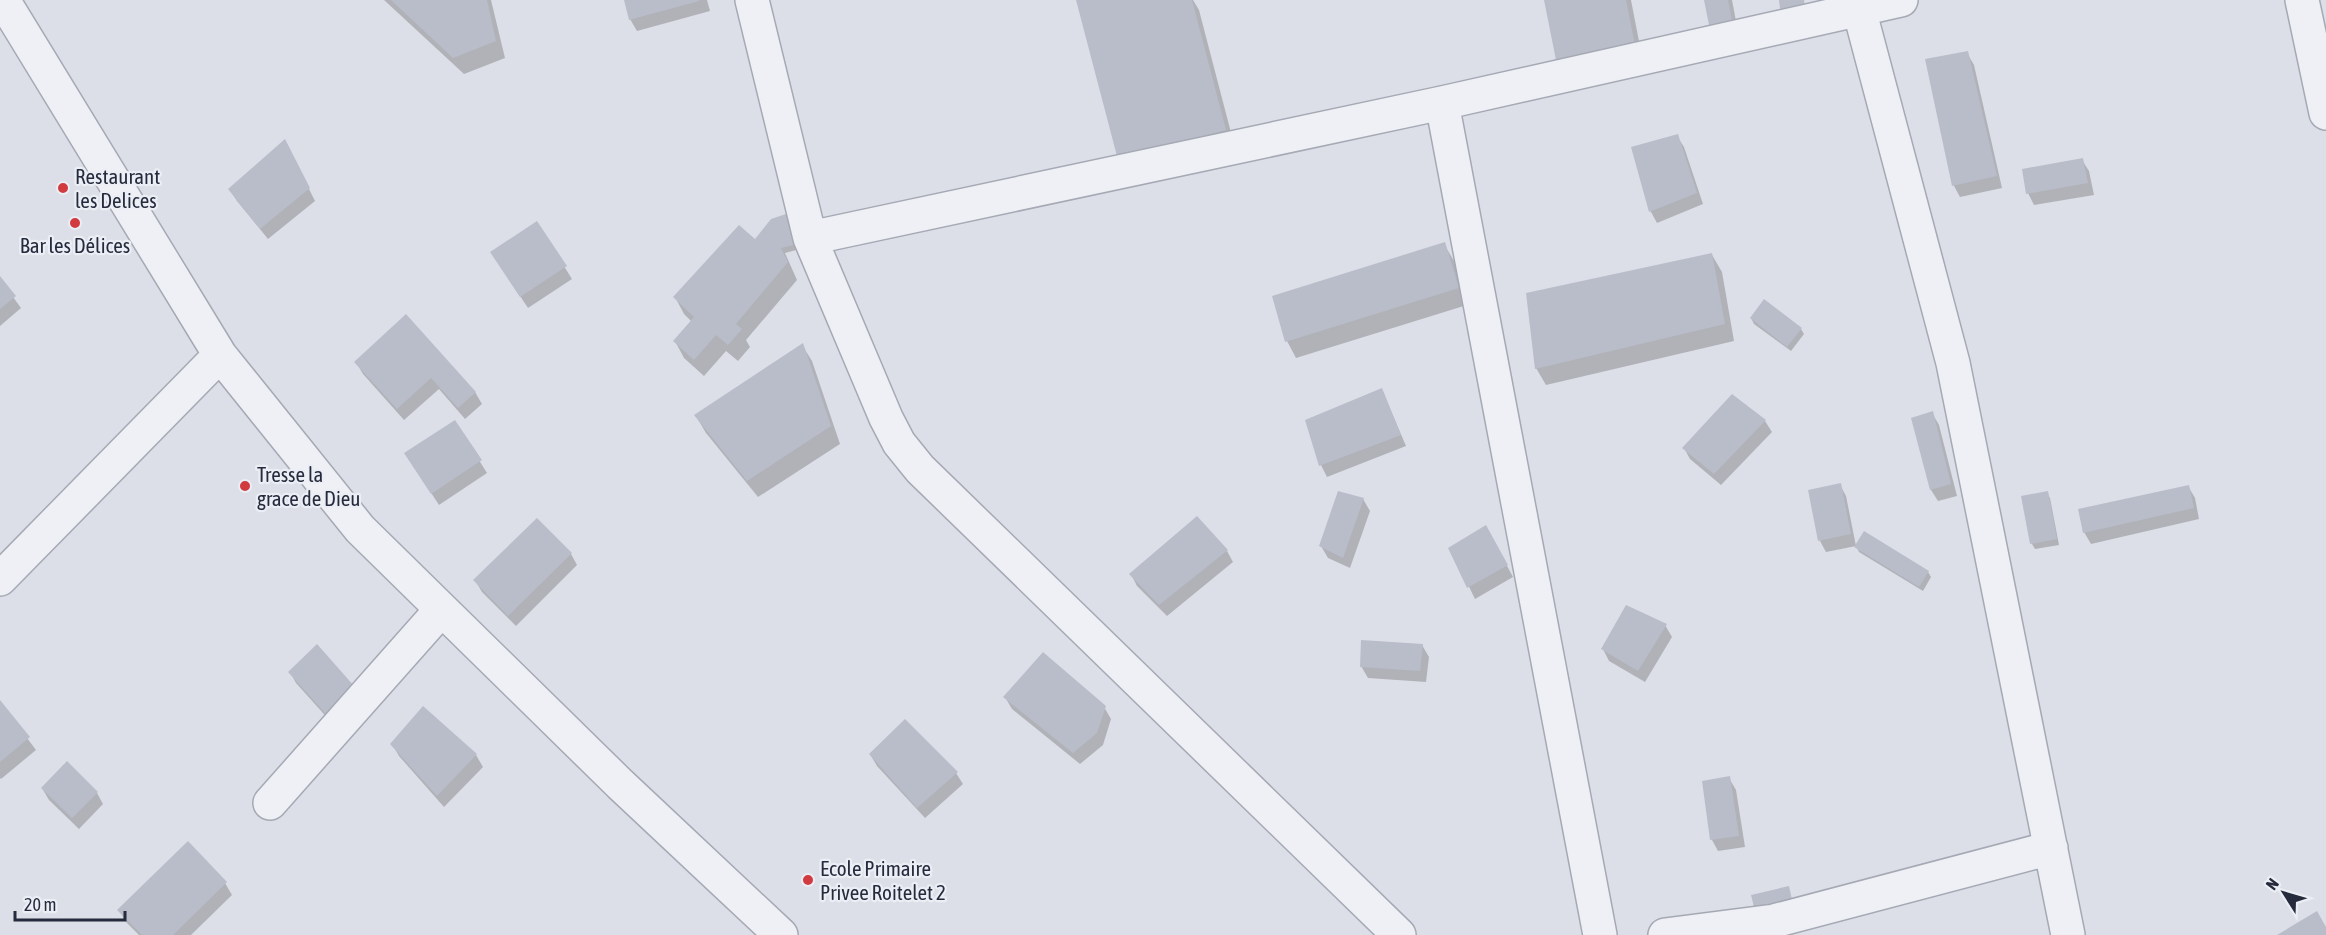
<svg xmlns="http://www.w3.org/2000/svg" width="2326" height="935" font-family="'Asap Condensed',sans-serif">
  <rect width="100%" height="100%" fill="#dcdfe7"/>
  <path fill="#0003" d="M384,0h107l14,58 -41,16z
    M625,0h82l3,11 -73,20 -7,-12z
    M1077,0h116l6,10 36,138 -106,28z
    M1545,0h86l12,62 -76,15 -10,-17z
    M1706,0h26l7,37z
    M1967,53l7,12 28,123 -42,9 -6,-11z
    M1677,136l7,11 19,57 -46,19 -6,-11 -18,-64z
    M291,153l24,48 -47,38 -31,-38 -7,-11z
    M2082,160l7,11 5,24 -60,10 -6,-12z
    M788,215l12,34 -15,4 12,27 -51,60 4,7 -12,14 -12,-10 -22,25 -20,-18 -9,-17 17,-19 -8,-8 -9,-17 80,-56z
    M537,223l35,56 -44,29 -29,-44z
    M1444,244l10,17 13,44 -171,53 -9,-17z
    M1712,255l10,17 12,69 -188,44 -10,-17z
    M0,279l21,29 -21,18z
    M406,316l69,76 7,12 -17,15 -26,-30 -35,31 -41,-46 -7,-12z
    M1751,318l50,11 3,5 -13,17 -37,-27z
    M802,345l10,16 28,83 -82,53 -52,-64 -10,-17z
    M1382,390l24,56 -79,31 -6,-12 -14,-44z
    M1932,413l7,12 18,71 -19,5 -7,-11z
    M1765,421l7,11 -51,53 -31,-26 -6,-11z
    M455,422l32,51 -48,32 -26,-40z
    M1840,485l6,11 10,50 72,26 3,5 -8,14 -64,-39 -3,-6 -30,6 -6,-11z
    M2188,486l7,12 4,21 -108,25 -7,-12z
    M2047,493l3,5 9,47 -24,4 -3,-5 -9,-46z
    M1363,499l7,12 -20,57 -22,-10 -7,-12z
    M1486,527l27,50 -38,22 -25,-51z
    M1227,551l6,11 -66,54 -30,-30 -6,-12z
    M571,554l6,11 -61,61 -34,-34 -7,-12z
    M1665,625l7,12 -27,45 -36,-21 -6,-12z
    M1422,645l7,12 -3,25 -58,-4 -7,-12z
    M290,672l71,24 -21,36 -44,-49z
    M1005,697l99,10 7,12 -8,26 -23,19 -68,-55z
    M0,702l36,48 -35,29 -1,-1z
    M423,709l53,46 7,12 -39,40 -45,-51 -7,-12z
    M870,754l86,19 7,11 -38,34 -48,-52z
    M1729,778l7,12 9,57 -27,4 -6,-11z
    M42,788l55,5 6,11 -24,25 -30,-29z
    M225,883l7,12 -41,40h-52l-13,-13 -7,-12z"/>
  <path fill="#b9bdc9" d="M391,0h96l9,41 -43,17z
    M624,0h75v1l-70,19z
    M1076,0h116l34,130 -108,30z
    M1544,0h82l9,45 -79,15z
    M1704,0h24l5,26 -23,4z
    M1779,0h25l2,13 -25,4z
    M1968,51l29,125 -45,10 -27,-127z
    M1678,134l19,59 -48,19 -18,-65z
    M285,139l25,49 -50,41 -32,-40z
    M2083,158l5,25 -62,11 -4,-25z
    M789,213l9,31 -17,4 7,14 -52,62 6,5 -14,16 -12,-10 -22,25 -21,-19 21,-24 -21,-20 66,-72 16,14 16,-20z
    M537,221l30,45 -47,31 -30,-45z
    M1445,242l14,46 -174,54 -13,-46z
    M1712,253l13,71 -190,45 -9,-76z
    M0,276l16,20 -16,13z
    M1764,299l38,29 -15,19 -37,-29z
    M406,314l70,78 -18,16 -27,-30 -34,31 -43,-47z
    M803,343l28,83 -84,55 -53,-66z
    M1382,388l19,47 -82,31 -14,-46z
    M1732,394l34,26 -52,54 -32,-26z
    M1933,411l18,73 -21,6 -19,-72z
    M455,420l27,40 -51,34 -27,-41z
    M1841,483l10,51 -33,7 -10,-51z
    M2189,485l5,23 -111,25 -5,-24z
    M1338,491l26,7 -21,60 -24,-12z
    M2048,491l9,48 -27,5 -9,-48z
    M1197,516l31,34 -69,55 -30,-31z
    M537,518l35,35 -64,63 -35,-36z
    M1486,525l22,40 -41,23 -19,-40z
    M1864,531l65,40 -10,16 -65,-40z
    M1626,605l41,19 -29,47 -37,-22z
    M1361,640l62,4 -3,27 -60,-4z
    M317,644l45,51 -29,27 -45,-50z
    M1043,652l63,54 -9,27 -24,20 -70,-56z
    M0,700l30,37 -30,25z
    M423,706l54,48 -40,42 -47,-52z
    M905,719l53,53 -41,36 -48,-54z
    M67,761l31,31 -26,26 -31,-30z
    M1730,776l9,60 -29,4 -8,-59z
    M188,841l39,41 -54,53h-31l-25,-25z
    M1789,886l5,23 -37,10 -6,-24z
    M2317,911l9,16v8h-49z"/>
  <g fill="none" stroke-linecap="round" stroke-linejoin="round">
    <defs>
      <path id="street" d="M3,0l217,355 140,174 260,255 161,151
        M752,0l58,238 76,180 13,25 21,26 479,466
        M2302,0l24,113
        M1859,9l94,354 115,572
        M1442,103l158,832
        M810,238l632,-135 459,-103
        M0,579l220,-224
        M270,803l171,-193
        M1665,935l109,-14 277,-73"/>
    </defs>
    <use href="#street" stroke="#a5a9b4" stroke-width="36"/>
    <use href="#street" stroke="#eff0f5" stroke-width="33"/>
  </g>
  <g fill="#d13b3f" stroke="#ebeef4" stroke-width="2">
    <circle cx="63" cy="188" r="6"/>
    <circle cx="75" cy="223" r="6"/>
    <circle cx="245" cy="486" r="6"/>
    <circle cx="808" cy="880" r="6"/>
  </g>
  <g text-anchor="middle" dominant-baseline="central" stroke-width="4.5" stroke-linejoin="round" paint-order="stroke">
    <g font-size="21" fill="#252b3d" stroke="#ebeef4" text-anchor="start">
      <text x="75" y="176">Restaurant<tspan x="75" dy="24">les Delices</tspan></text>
      <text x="75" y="245" text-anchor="middle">Bar les Délices</text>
      <text x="257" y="474">Tresse la<tspan x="257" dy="24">grace de Dieu</tspan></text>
      <text x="820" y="868">Ecole Primaire<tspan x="820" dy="24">Privee Roitelet 2</tspan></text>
    </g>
  </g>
  <g transform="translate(2284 893) rotate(307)" stroke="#ebeef4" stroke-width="4.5" paint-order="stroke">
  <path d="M0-4.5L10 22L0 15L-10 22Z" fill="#252b3d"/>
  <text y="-9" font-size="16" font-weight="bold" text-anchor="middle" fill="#252b3d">N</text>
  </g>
  <path d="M15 911v9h110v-9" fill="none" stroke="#252b3d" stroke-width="3"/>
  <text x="24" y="911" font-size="18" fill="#252b3d" stroke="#ebeef4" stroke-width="4.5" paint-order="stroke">20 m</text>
</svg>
